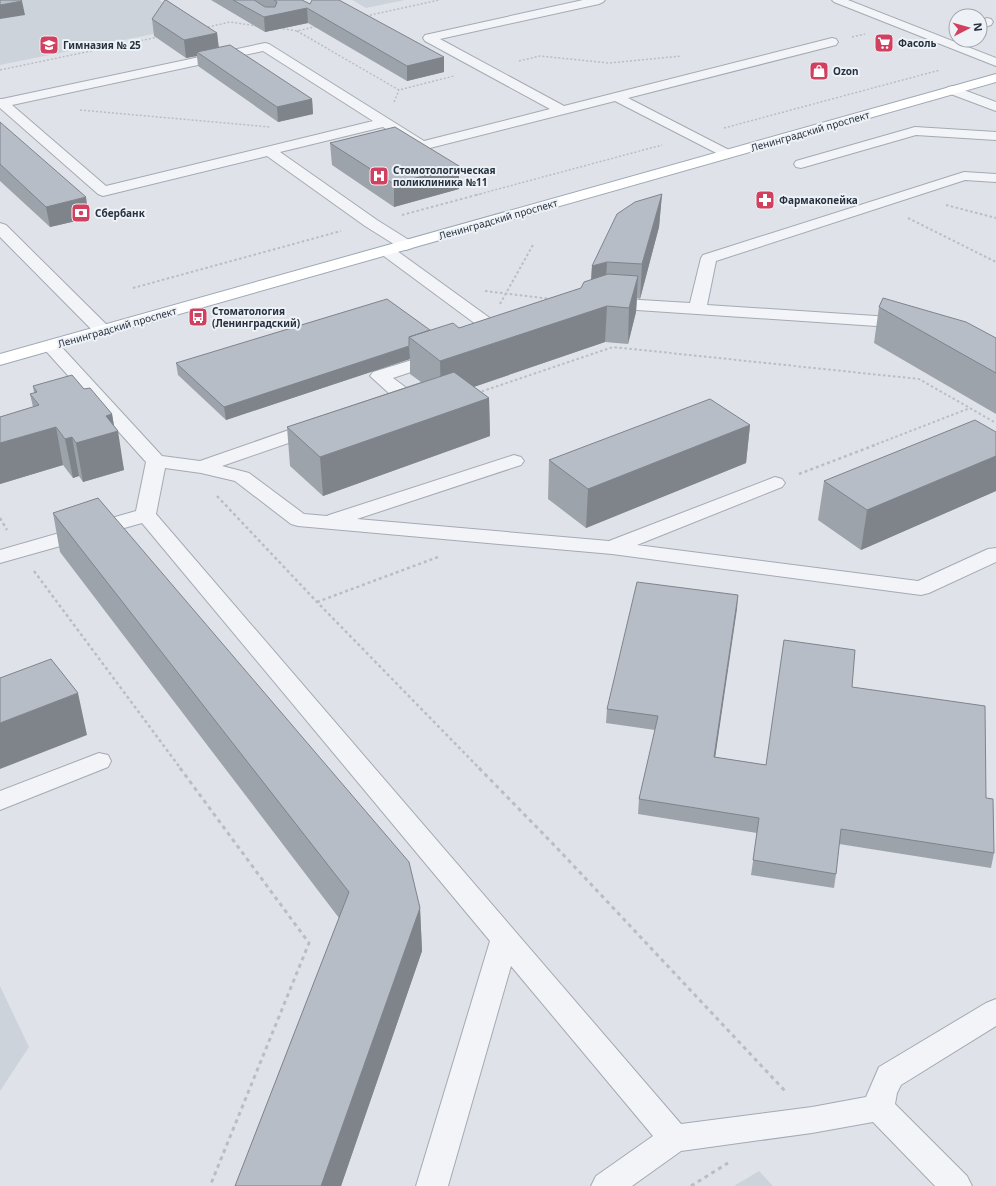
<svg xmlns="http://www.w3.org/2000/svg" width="996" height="1186" font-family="'Noto Sans',sans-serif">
  <rect width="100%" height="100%" fill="#dfe3e9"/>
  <path fill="#cdd3db" d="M0,0h159l39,25 -198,40z
    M352,0h53l-39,8z
    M0,986l29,61 -29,44z
    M759,1171l14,15h-39z"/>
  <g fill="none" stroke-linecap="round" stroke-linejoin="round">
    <defs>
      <path id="minor" d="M583,0h22l-2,2 -4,2 -159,35 124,67 268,-68 4,1 2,3 -2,3 -208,53 103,53 2,3 -2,3 -5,1 -111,-57 -193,49 -5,-1 -34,-22 -103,25 97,68 35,22 2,3 -2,3 -6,2 -6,-2 -35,-22 -98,-70 -164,40 -5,-2 -98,-86v-9h2l263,-56 4,1 155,97 126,-32 -125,-68 -2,-3 2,-3zM263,51l110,70 -267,65 -94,-81z
        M832,0h16l148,58v8l-162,-64z
        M987,18l4,1 2,3 -2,3 -11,4v-8z
        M953,86l43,16v9l-48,-18 -2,-3 2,-3z
        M915,127l81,5v8l-80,-5 -115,33 -5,-1 -2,-3 2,-3z
        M964,172l32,2v8l-31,-2 -249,81 -9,44 199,13 6,1 3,4 -3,4 -6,1 -299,-20 -6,-1 -2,-4 2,-4 6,-1 83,5 11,-45 2,-3z
        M0,223l6,2 103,102 3,4 -3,4 -6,1 -6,-1 -97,-98z
        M387,246l6,2 112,81 7,1 3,4 -3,4 -10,2 -6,-1 -115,-85 -2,-3 2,-3z
        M51,341l6,1 105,114 38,5 109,-38 7,-2 7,2 3,4 -3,4 -101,35 27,7 55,41 23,2 2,-1 185,-60 7,2 3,4 -3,4 -164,54 252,22 166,-64 7,2 3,4 -3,4 -145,58 281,36 70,-32 8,-1v14l-67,31 -8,2 -309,-41 -314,-28 -7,-2 -56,-43 -34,-8 -36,-5 -9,46 525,610 131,-17 54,-10 13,-30 107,-64 10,-4v27l-95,59 -4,8 -2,11 72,72 5,10h-37l-62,-64 -61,11 -131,18 -49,35h-41l5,-10 57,-40 -142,-170 -63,220h-32l74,-245 -348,-418 -142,40v-13l136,-39 10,-49 -101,-112 -3,-4 3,-4z
        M438,352l6,1 3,4 -3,4 -51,17 19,14 2,4c-6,9 -26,13 -36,11l-2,-4 2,-4 13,-4 -21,-19 3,-4z
        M99,753l9,2 3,6 -3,6 -108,43v-19z"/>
      <path id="major" d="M996,74v8l-996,283v-11z"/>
    </defs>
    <use href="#minor" stroke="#a4aab3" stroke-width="2"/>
    <use href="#major" stroke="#9ea8b5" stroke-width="2"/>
    <path stroke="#b9bec4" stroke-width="1.5" stroke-dasharray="2 2" stroke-linecap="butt" d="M366,16l73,-16
      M204,28l26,-6 27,4
      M279,28l18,3 21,-5
      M297,31l102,59 55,-14
      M852,37l13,-3
      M519,61l21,-5 69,7 73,-7
      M0,70l158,-33
      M394,102l5,-12
      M80,110l190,17
      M724,128l216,-58
      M476,195l186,-50"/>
    <path stroke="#b9bec4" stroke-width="2" stroke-dasharray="2.5 2.5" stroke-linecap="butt" d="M946,205l50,13
      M402,215l78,-21
      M908,218l88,44
      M133,288l208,-57
      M485,291l66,8
      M500,304l34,-61
      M477,393l136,-46 306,32 77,44
      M872,446l98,-38"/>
    <path stroke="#b9bec4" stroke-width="2.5" stroke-dasharray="3 3" stroke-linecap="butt" d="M799,474l76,-29
      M217,496l100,106 163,167
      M0,518l7,12
      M34,571l147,198
      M317,602l121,-45"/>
    <path stroke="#b9bec4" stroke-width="3" stroke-dasharray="4 4" stroke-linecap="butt" d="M180,768l129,175 -99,243
      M479,768l77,79 230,245
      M691,1186l37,-23"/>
    <use href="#minor" fill="#f2f4f7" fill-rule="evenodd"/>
    <use href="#major" fill="#fff" fill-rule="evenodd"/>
  </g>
  <path fill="#9da3aa" d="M211,0h91l8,4 134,53v15l-37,9 -99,-58 -43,9z
    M152,19l65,14 2,15 93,51 1,15 -35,8 -80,-56 -1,-10 -11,2 -32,-22z
    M0,122l89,96 -39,9 -50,-46z
    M330,143l129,23v23l-65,18 -62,-42z
    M662,194l-3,33 -19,72 -3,-1 -1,14 -8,32 -23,-2 -131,45 15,11 1,38 -167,60 -33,-30 -3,-39 134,-45 -11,-8v-15l-184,61 -48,-45 -2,-12 254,-33 29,-2 122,-40 10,-8 1,-14z
    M879,307l117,31v76l-122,-71z
    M33,386l51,3 28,25 2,12 10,44 -41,12 -4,-6 -6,2 -10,-13 -63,19v-67l33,-10 -3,-13 4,-1z
    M750,425l-4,38 -160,65 -38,-29 1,-39z
    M996,432v59l-135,59 -43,-30 6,-39z
    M53,513l367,395 2,43 -81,235h-106l104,-268 -279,-366z
    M738,595l-23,162 51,8 86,-78 134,111 8,55 -3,15 -152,-24 -3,30 -2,14 -83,-13 6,-42 -119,-19 1,-15 16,-69 -49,-7 1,-14z"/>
  <path fill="#7f848b" d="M22,1l3,14 -25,4v-14z
    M307,8l1,15 -43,9 -1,-15z
    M217,33l2,18 -22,1v4l-11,2 -2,-18z
    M444,57v15l-37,9v-15z
    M312,99l1,15 -35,8 -1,-15z
    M459,166v23l-65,18v-23z
    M662,194l-3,33 -19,72 2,-35z
    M86,197l3,21 -39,9 -4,-20z
    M607,262l-2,34 -15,5 2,-35z
    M638,276l-2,36 -8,32 1,-36z
    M607,306l-2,36 -164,56 -1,-37z
    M409,346l1,13 -184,61 -2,-13z
    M489,398l1,38 -167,60 -3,-39z
    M112,414l3,18 3,-1 6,39 -41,12 -7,-39 30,-27z
    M750,425l-4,38 -160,65 2,-39z
    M56,427l7,38 -63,19v-41z
    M72,437l7,39 -6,2 -8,-39z
    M996,456v35l-135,59 6,-40z
    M738,595l-1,14 -24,163 1,-15z
    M78,693l9,42 -87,34v-46z
    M420,908l2,43 -81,235h-20z"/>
  <path fill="#b6bdc6" stroke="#7f848b" d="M0,0h21l1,1 -22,4z
    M165,0h1l51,33 -33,7 -32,-21z
    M233,0h21l11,7h10l2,-5 -3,-2h28l8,4 2,-4h27l105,57 -37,9 -100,-58 -43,9z
    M230,45l82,54 -35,8 -80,-55z
    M0,122l86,75 -40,10 -46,-43z
    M395,127l64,39 -65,18 -64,-41z
    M662,194l-20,70 -35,-2 -15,4 25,-52 18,-12z
    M608,274l30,2 -9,32 -22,-2 -167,55 -31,-24 44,-14 6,5 122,-40 3,-6z
    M883,298l83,24 30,16v35l-117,-66z
    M387,299l43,31 -21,7v9l-185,61 -48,-44z
    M454,372l35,26 -169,59 -33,-30z
    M72,375l12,14 6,-1 22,26 -6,2 12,15 -42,12 -4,-6 -7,2 -9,-12 -56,16v-26l39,-12 -9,-11 7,-2 -4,-6z
    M710,399l40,26 -162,64 -39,-29z
    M975,420l21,12v24l-129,54 -43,-29z
    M98,498l311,364 11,46 -99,278h-86l114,-294 -296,-379z
    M637,582l101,13 -24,162 52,8 18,-125 71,10 -3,37 133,19 1,92 7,1 1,54 -153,-24 -5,45 -83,-14 6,-42 -120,-19 19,-83 -51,-7z
    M51,659l27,34 -78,30v-45z"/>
  <defs>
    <symbol id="supermarket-square" viewBox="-11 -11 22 22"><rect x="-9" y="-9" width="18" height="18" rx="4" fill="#d2405f" stroke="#eef2f6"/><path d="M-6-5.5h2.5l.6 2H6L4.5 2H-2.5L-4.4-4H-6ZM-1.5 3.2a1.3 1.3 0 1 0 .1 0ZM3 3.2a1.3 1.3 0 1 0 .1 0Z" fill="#fff"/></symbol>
    <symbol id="school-square" viewBox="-11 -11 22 22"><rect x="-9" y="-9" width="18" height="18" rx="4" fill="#d2405f" stroke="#eef2f6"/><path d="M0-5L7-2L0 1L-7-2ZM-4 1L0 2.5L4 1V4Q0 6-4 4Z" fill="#fff"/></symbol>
    <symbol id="shop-square" viewBox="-11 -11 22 22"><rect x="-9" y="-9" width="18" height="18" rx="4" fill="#d2405f" stroke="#eef2f6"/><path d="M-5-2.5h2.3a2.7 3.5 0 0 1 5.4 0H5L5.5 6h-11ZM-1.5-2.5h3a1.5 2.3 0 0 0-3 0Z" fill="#fff"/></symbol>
    <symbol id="hospital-square" viewBox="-11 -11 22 22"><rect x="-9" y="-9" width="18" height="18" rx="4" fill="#d2405f" stroke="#eef2f6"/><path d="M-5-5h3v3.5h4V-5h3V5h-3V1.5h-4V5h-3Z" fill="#fff"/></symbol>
    <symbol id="pharmacy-square" viewBox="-11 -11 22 22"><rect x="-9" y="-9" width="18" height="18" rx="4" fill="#d2405f" stroke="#eef2f6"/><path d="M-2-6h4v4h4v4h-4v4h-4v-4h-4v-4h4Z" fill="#fff"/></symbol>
    <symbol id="bank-square" viewBox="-11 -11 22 22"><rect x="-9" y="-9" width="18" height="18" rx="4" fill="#d2405f" stroke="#eef2f6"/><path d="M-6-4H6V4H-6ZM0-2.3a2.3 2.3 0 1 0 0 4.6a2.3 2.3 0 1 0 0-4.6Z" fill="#fff"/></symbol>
    <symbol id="bus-square" viewBox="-11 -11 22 22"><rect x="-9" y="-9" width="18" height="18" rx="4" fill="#d2405f" stroke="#eef2f6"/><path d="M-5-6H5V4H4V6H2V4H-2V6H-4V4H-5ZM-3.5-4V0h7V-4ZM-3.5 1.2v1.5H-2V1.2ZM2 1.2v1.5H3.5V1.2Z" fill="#fff"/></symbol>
  </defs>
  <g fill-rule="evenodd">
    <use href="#supermarket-square" x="873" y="32" width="22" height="22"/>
    <use href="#school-square" x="38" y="34" width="22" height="22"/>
    <use href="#shop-square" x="808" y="60" width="22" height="22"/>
    <use href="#hospital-square" x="368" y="165" width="22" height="22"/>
    <use href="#pharmacy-square" x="754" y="189" width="22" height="22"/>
    <use href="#bank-square" x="70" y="202" width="22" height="22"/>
    <use href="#bus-square" x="187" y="306" width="22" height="22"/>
  </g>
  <g text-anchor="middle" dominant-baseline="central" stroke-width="4" stroke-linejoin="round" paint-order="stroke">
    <g font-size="10" font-weight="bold" fill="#273240" stroke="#eef2f6" text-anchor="start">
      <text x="898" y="43">Фасоль</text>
      <text x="63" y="45">Гимназия № 25</text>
      <text x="833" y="71">Ozon</text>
      <text x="393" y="170">Стомотологическая<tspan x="393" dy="12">поликлиника №11</tspan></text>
      <text x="779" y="200">Фармакопейка</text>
      <text x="95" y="213">Сбербанк</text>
      <text x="212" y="311">Стоматология<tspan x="212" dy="12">(Ленинградский)</tspan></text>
    </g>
    <g font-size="10" fill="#273240" stroke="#eef2f6">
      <text transform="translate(810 131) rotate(-16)">Ленинградский проспект</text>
      <text transform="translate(498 219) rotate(-16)">Ленинградский проспект</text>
      <text transform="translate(117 327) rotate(-16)">Ленинградский проспект</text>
    </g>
  </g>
  <g transform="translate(968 28) rotate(84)"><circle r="19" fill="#eef2f6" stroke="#9ea5ad"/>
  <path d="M0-3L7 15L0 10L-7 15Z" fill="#d2405f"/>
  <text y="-6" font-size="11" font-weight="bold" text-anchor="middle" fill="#273240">N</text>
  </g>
</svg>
